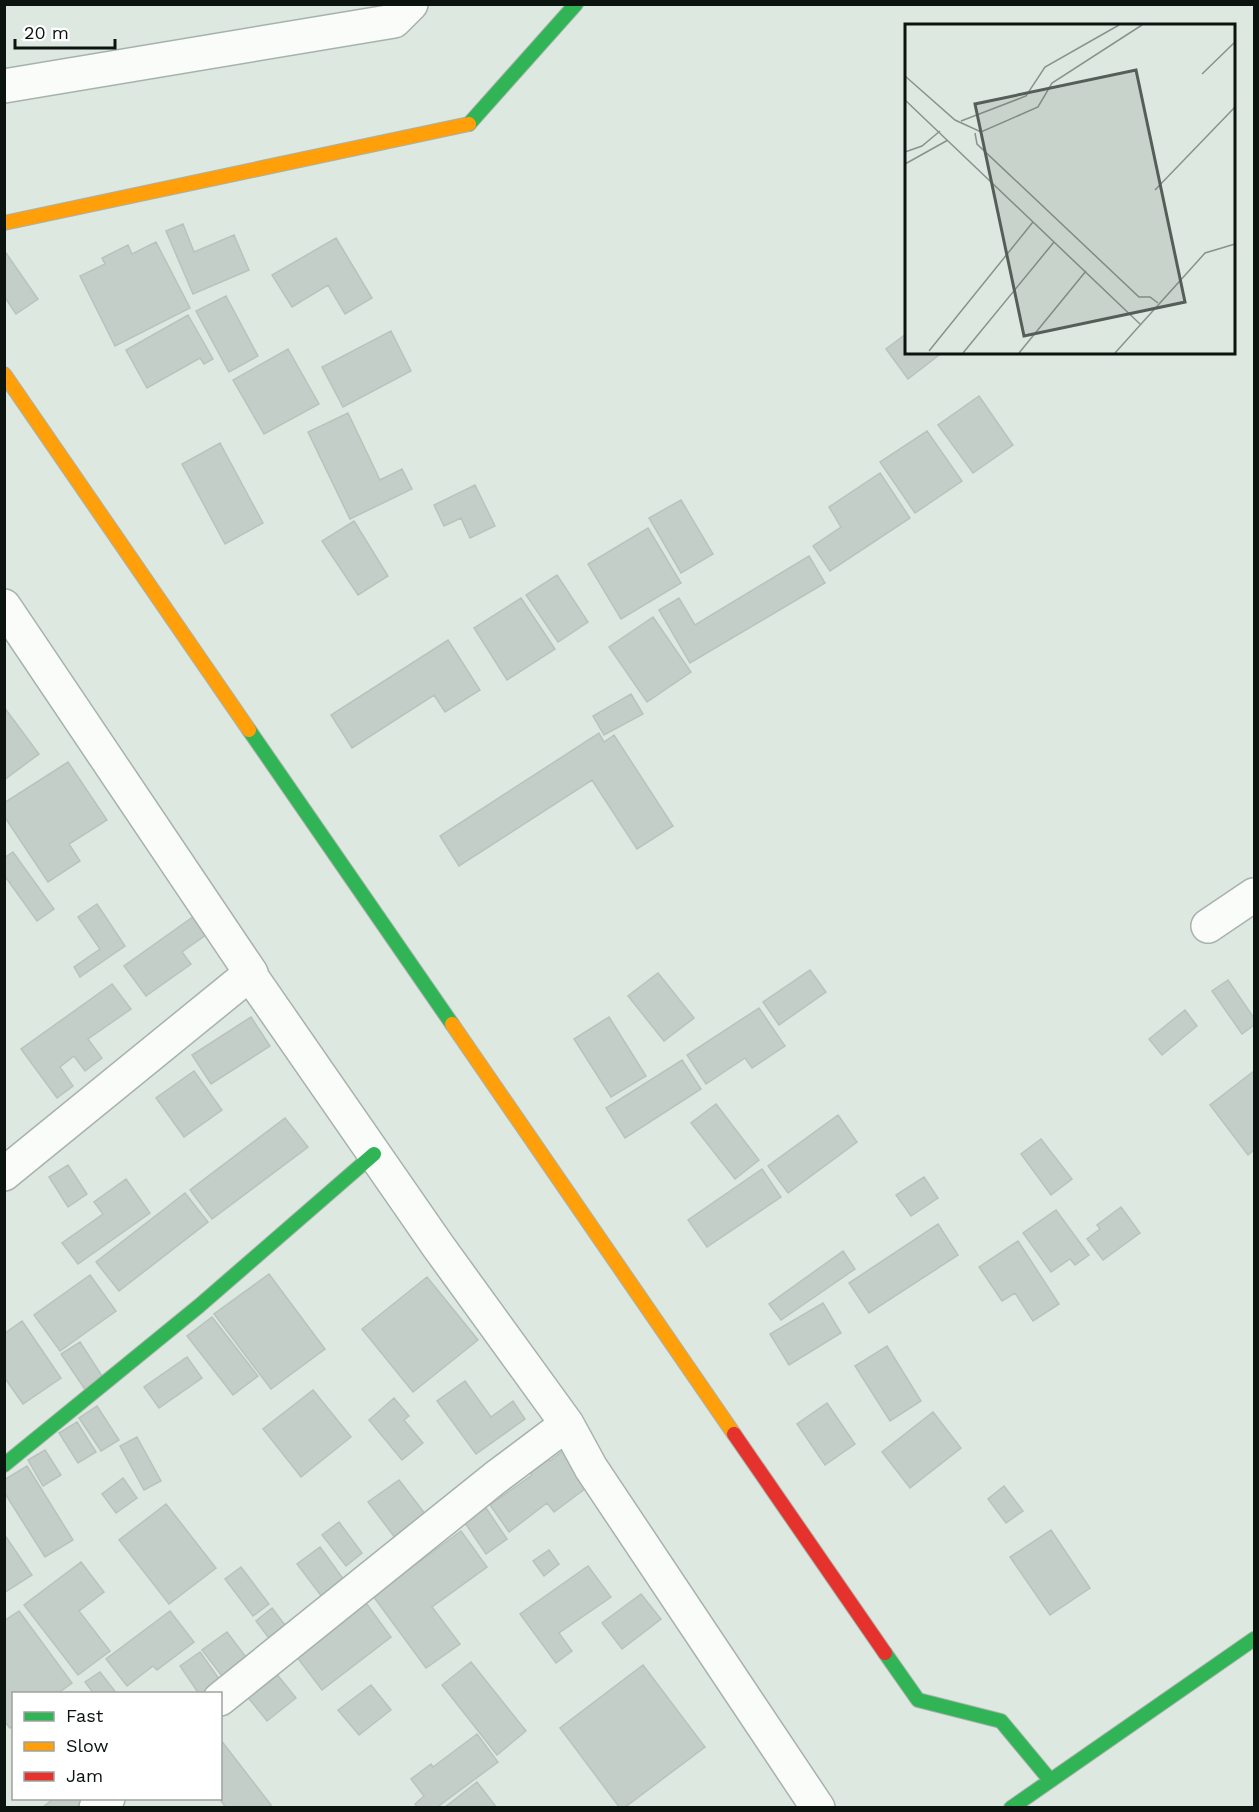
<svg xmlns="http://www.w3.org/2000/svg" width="1259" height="1812" font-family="'Work Sans',sans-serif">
  <rect width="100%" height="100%" fill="#dce8e0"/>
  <path fill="#c4cec8" stroke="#b9c3bd" stroke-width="1.5" d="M183,224l11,28 40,-17 15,35 -56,24 -27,-63z
    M336,238l36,60 -27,16 -17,-29 -36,22 -20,-32z
    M156,242l34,66 -75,38 -35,-70 25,-12 -3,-6 26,-13 4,9z
    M6,253l32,46 -22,15 -12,-18v-42z
    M226,296l32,60 -29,16 -33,-61z
    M188,315l25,44 -9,5 -4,-6 -53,30 -21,-38z
    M391,331l20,40 -68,36 -21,-40z
    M906,334v18h37l-35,27 -22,-30z
    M288,349l31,55 -55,30 -31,-54z
    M979,396l34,49 -40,28 -35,-48z
    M348,413l32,67 22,-11 10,20 -62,30 -42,-87z
    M927,431l35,50 -47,32 -35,-51z
    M220,443l43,80 -38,21 -43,-80z
    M880,473l30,45 -80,53 -17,-25 28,-19 -12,-20z
    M475,485l20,41 -25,12 -9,-20 -17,8 -10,-21z
    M681,500l32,54 -32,19 -32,-55z
    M354,521l34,55 -30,19 -36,-54z
    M648,528l33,55 -60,36 -33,-55z
    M809,556l16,27 -135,80 -31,-53 20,-12 16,27z
    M557,575l31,47 -30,20 -32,-47z
    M521,598l34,51 -48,31 -33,-52z
    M653,617l38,55 -44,30 -38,-55z
    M448,640l32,50 -35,22 -11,-17 -82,53 -21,-33z
    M631,694l12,20 -39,21 -11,-19z
    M4,707l35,47 -35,26z
    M599,733l5,9 10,-7 59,91 -36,23 -45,-69 -133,86 -19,-30z
    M68,762l39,58 -38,24 11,17 -32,21 -44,-66v-13z
    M13,852l41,57 -17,12 -33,-46v-17z
    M97,904l28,42 -45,31 -6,-10 26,-18 -22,-32z
    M197,914l13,18 -28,20 9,12 -45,32 -22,-30z
    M810,970l16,22 -47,33 -16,-23z
    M658,973l36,45 -30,23 -36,-45z
    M1228,980l26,38v7l-12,9 -30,-43z
    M112,984l19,25 -43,30 14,19 -17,13 -11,-15 -14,11 13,19 -16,12 -36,-49z
    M759,1008l26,38 -33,22 -7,-10 -39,26 -19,-29z
    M1185,1010l12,16 -35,29 -13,-16z
    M251,1017l19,29 -59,38 -19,-29z
    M609,1017l37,59 -35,21 -37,-58z
    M682,1060l19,29 -76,49 -19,-30z
    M194,1071l28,39 -38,27 -28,-39z
    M1254,1071v79l-6,5 -38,-50z
    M716,1104l43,56 -24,19 -44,-56z
    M838,1115l19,27 -69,51 -20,-27z
    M285,1118l23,29 -96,72 -22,-29z
    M1041,1139l31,40 -21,16 -30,-41z
    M68,1165l19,29 -19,13 -19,-30z
    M762,1169l19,28 -74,50 -19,-27z
    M924,1177l14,21 -27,18 -15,-21z
    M126,1179l24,34 -72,51 -16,-21 41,-29 -9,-12z
    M185,1193l23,29 -89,69 -23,-29z
    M1121,1207l19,26 -37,27 -16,-21 13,-10 -3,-4z
    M1056,1210l33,45 -14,10 -5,-6 -19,13 -28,-39z
    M938,1224l20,31 -89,58 -20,-30z
    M1018,1241l41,63 -26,17 -18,-28 -13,8 -23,-34z
    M843,1251l12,18 -74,51 -12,-16z
    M269,1274l56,75 -54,40 -57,-75z
    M90,1275l26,36 -56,40 -26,-36z
    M427,1277l51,63 -65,52 -51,-63z
    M823,1303l18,30 -52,32 -19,-31z
    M212,1317l46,59 -25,19 -46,-59z
    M22,1321l39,57 -38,26 -19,-27v-43z
    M80,1342l24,37 -18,12 -25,-37z
    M887,1346l34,55 -31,20 -35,-55z
    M187,1357l15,21 -43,30 -15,-21z
    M465,1381l26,36 22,-16 12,18 -49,35 -39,-53z
    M313,1390l38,47 -50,40 -38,-48z
    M394,1398l15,18 -5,4 19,23 -21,17 -33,-40z
    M827,1403l28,41 -30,21 -28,-41z
    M97,1406l22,34 -18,11 -22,-33z
    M933,1412l28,36 -51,40 -28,-36z
    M77,1422l19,30 -18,11 -19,-30z
    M137,1437l24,44 -17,9 -24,-44z
    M45,1450l16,25 -18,11 -15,-26z
    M564,1450l26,35 -36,27 -7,-9 -38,29 -19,-27 42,-30 -4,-5 18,-14 4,5z
    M27,1466l46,74 -28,17 -41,-65v-12z
    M123,1478l14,20 -21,15 -14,-19z
    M399,1480l31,40 -31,23 -31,-41z
    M1004,1486l19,25 -17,12 -18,-24z
    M166,1504l50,64 -47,36 -50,-64z
    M484,1505l23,34 -21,15 -23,-34z
    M339,1522l23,31 -16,13 -24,-31z
    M1051,1530l39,58 -40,27 -40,-58z
    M461,1531l26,36 -55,40 28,37 -34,24 -53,-72z
    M4,1534l28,41 -28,18z
    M320,1547l27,37 -22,17 -28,-37z
    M549,1550l10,14 -15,12 -11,-15z
    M81,1562l23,30 -25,19 31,40 -32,24 -54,-70z
    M588,1566l23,31 -52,36 13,18 -16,12 -36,-49z
    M241,1567l28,37 -16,12 -28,-37z
    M641,1594l20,25 -39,30 -20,-26z
    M366,1603l25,34 -69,53 -26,-34z
    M272,1608l19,25 -17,12 -18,-24z
    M19,1611l53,72 -15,11h-43v32l-4,2 -6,-7v-100z
    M170,1611l24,31 -37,28 -4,-4 -26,20 -21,-27z
    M227,1632l25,33 -24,19 -26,-34z
    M200,1652l22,31 -15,11h-8l-19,-28z
    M471,1662l55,69 -29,24 -55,-70z
    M643,1665l62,82 -81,61h-4l-60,-80z
    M100,1672l17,22h-23l-9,-12z
    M275,1672l21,26 -29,23 -21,-26z
    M371,1685l20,25 -32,25 -21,-25z
    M477,1734l21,28 -62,46h-18l-3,-4 9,-8 -13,-17 20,-15 2,3z
    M220,1739l51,66 -3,3h-42l-7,-10h1z
    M477,1782l20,26h-53z
    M54,1798h40l-12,10h-40z"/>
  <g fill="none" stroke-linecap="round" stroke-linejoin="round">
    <defs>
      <path id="street" d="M4,86l390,-65 17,-17
        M4,606l247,367 2,6 185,267 129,178 24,44 227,340
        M1208,926l46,-31
        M4,1174l247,-201
        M220,1699l275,-221 72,-54
        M96,1808l12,-10"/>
      <path id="fast" d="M469,124l107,-120
        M249,730l203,294
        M4,1465l195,-159 175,-152
        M885,1653l33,47 83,21 49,59
        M1011,1808l243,-169"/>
      <path id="slow" d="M4,223l465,-99
        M4,374l245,356
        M452,1024l282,410"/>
      <path id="jam" d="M734,1434l151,219"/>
    </defs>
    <use href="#street" stroke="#a8b2ac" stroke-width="36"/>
    <use href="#fast" stroke="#a8b2ac" stroke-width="16"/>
    <use href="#slow" stroke="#a8b2ac" stroke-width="16"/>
    <use href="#jam" stroke="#a8b2ac" stroke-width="16"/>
    <use href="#street" stroke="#fafcfa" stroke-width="33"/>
    <use href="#fast" stroke="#30b455" stroke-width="14"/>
    <use href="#slow" stroke="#ff9f0a" stroke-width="14"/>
    <use href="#jam" stroke="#e5322d" stroke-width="14"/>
  </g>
  <g transform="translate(905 24)">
    <rect width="330" height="330" fill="#dce8e0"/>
    <path fill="none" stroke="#89938c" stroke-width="1.5" d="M297,50l33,-32M0,52l50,44 26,12 57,-25 14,-24 90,-58M0,76l235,224M56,97l65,-25 19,-29 74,-42M70,109l2,11 162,153h11l8,6M0,128l17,-6 18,-15M0,140l43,-24M250,166l80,-83M24,327l104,-129M58,329l91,-111M114,329l67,-82M210,329l90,-100 30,-9"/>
    <path fill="#555e58" fill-opacity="0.15" stroke="#555e58" stroke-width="3" d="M231,46l49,232 -161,34 -49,-232z"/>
    <rect width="330" height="330" fill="none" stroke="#0c140f" stroke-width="3"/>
  </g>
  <rect width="1259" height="1812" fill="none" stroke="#0c140f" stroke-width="12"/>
  <rect x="12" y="1692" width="210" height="108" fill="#ffffff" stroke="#9ea19f" stroke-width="1.5"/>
  <rect x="24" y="1712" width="30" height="9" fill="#30b455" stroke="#9ea19f" stroke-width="1.5"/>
  <text x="66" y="1722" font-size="18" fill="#0c140f">Fast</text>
  <rect x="24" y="1742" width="30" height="9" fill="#ff9f0a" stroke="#9ea19f" stroke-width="1.5"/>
  <text x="66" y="1752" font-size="18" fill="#0c140f">Slow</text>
  <rect x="24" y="1772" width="30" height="9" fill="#e5322d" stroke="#9ea19f" stroke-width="1.5"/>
  <text x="66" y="1782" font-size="18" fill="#0c140f">Jam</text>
  <path d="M15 39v9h100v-9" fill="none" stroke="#0c140f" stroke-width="3"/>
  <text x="24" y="39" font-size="18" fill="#0c140f" stroke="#ffffff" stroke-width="4.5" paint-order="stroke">20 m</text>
</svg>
